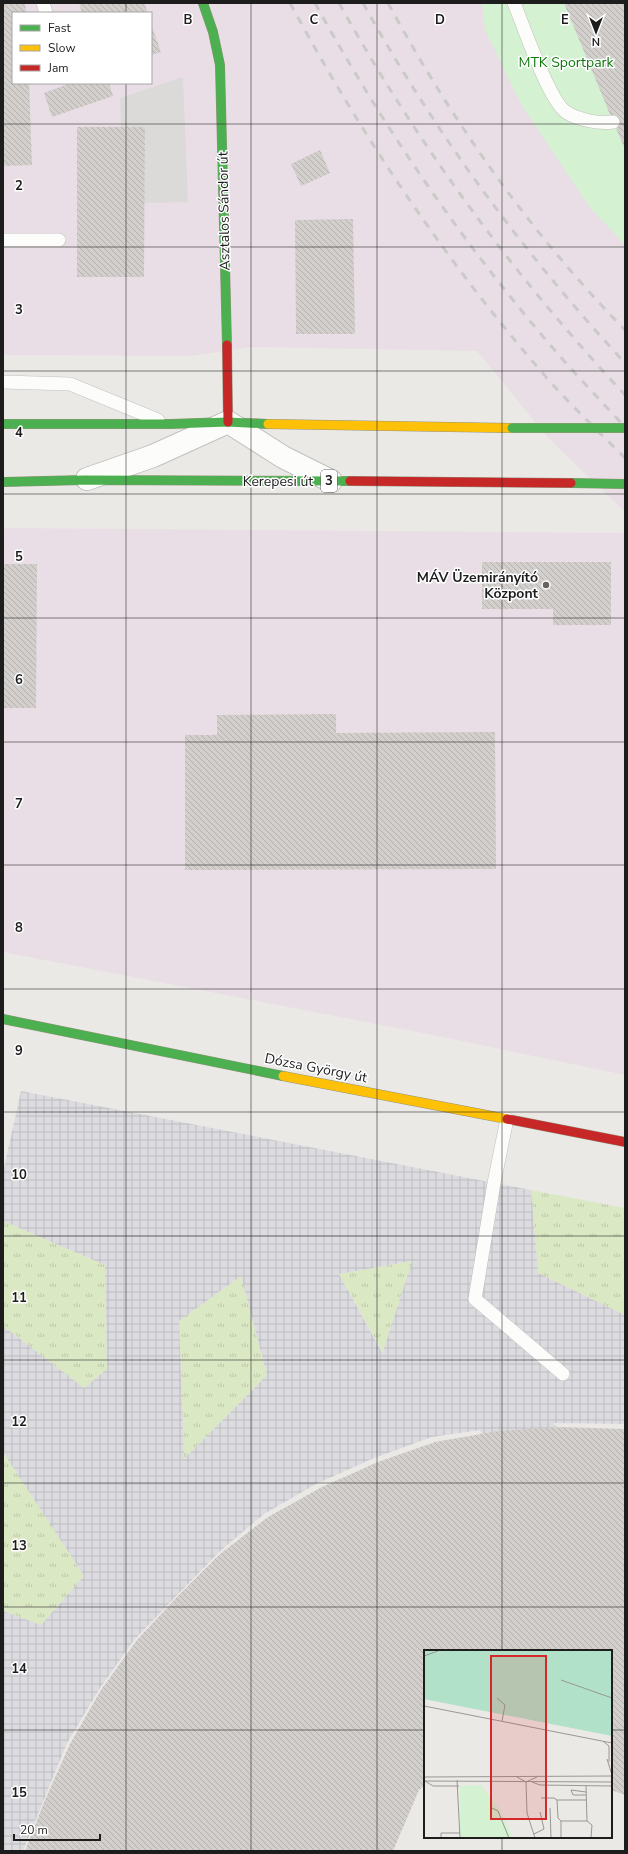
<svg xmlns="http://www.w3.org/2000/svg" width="628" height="1854" font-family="'Nunito Sans',sans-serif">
  <defs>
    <pattern id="grass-tufts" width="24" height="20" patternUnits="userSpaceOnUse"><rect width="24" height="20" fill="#dbe8c4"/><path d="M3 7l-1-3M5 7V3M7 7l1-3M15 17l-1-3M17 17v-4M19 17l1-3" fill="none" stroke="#bcc7a8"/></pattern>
    <pattern id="plaza-grid" width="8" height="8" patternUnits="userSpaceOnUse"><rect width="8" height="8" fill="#dcdce0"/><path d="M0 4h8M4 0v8" fill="none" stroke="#bcbcc0"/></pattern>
    <pattern id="building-back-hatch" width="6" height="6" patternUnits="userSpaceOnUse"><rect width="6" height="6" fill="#d2cfcc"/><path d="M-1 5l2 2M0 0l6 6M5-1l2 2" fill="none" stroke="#b4b1af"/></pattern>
  </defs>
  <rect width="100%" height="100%" fill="#ebe9e6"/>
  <path fill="#e9dee5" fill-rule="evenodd" d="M3,3h479l3,27 104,176 36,39v267l-76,-73 -72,-88 -224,-4 -63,9 -187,-1zM13,13h138v70h-138z
    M3,528l622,5v542l-197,-41 -425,-82z"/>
  <path fill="url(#grass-tufts)" d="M531,1190l94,18v107l-87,-42z
    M3,1221l102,44 2,104 -23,19 -81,-62z
    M413,1261l-30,91 -44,-78z
    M241,1276l26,99 -83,84 -5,-138z
    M3,1452l81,124 -43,49 -38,-14z"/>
  <path fill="#d4f1d1" d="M482,3h143v242l-36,-39 -68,-102 -36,-74z"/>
  <path fill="#dbdad9" d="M183,77l5,125 -44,1 1,-76h-24l-1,-29z"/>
  <path fill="url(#plaza-grid)" fill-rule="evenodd" d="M21,1091l510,99 7,83 87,42v109l-72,-1 4,4 -73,25 -2,-18 -2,-4 -48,7 -58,21 -58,26 -52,30 -45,38 -85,88 -34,48 -33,55 -44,108h-20v-240l38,14 43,-49 -81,-124v-126l81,62 23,-19 -2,-104 -102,-44v-49zM412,1261l-29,91h-1l-43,-78zM241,1276l26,99 -83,84 -5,-138z"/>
  <path fill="url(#building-back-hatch)" d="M3,3h22l1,10h-13v70h16l3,82 -29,1z
    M79,3h65l4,10h-66z
    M564,3h61v146l-16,-37z
    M151,24l10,28 -10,3z
    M71,83h38l4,13 -61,21 -8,-24z
    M77,127h68l-1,150h-67z
    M320,150l10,23 -29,13 -10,-22z
    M353,219l2,115h-59l-1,-114z
    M482,562h129v63h-58v-16h-71z
    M3,564h34l-1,144h-33z
    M336,714v19l159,-1 1,137 -311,1v-135h32v-20z
    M562,1427l63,2v366l-14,-5v-139h-186v134l-6,5 -26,61h-368l20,-51 25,-56 31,-54 36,-50 41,-44 42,-42 48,-37 54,-30 56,-25 57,-20 63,-11z"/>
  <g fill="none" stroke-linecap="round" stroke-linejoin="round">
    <defs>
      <path id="lane" d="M43,3l3,10
        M514,3c9,22 35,98 52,109 12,8 33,12 47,10
        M3,240h56
        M3,382l67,2 88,36
        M507,1119l-13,64 -19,116 88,75"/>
      <path id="street" d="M87,479l66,-23 75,-34 55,35 48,24"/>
      <path id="fast" d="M203,3l10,29 7,33 7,280
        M3,424h167l58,-2 40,2
        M3,482l81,-2 266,1
        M571,483l54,1
        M3,1019l280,57"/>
      <path id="slow" d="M268,424l244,4
        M283,1076l224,43"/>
      <path id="jam" d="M227,345l1,77
        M350,481l221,2
        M507,1119l118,23"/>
    </defs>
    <use href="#lane" stroke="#c2c1c0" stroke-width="14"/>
    <use href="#street" stroke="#c2c1c0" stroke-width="24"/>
    <use href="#fast" stroke="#95947e" stroke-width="10"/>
    <use href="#slow" stroke="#95947e" stroke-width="10"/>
    <use href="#jam" stroke="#95947e" stroke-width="10"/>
    <use href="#lane" stroke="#fcfcfb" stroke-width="13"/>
    <use href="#street" stroke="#fcfcfb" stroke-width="22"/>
    <use href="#fast" stroke="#4caf50" stroke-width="9"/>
    <use href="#slow" stroke="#ffc107" stroke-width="9"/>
    <use href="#jam" stroke="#c62828" stroke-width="9"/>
    <path stroke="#cacac9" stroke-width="3" stroke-dasharray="8 8" stroke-linecap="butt" d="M290,3c74,137 160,265 263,382 23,25 48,49 72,73
      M315,3c67,122 146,238 237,344 23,27 48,53 73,80
      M339,3c79,142 175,273 286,392
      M363,3c72,130 161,251 262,360
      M388,3c64,118 143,231 237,327"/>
    <defs>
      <path id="fast-bridge" d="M512,428h113"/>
    </defs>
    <use href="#fast-bridge" stroke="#a09383" stroke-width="10" stroke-linecap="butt"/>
    <use href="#fast-bridge" stroke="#4caf50" stroke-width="9"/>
  </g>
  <path fill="none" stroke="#1d1d1d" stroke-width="1" stroke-opacity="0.55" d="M126,3v10M251,3v1848M377,3v1848M502,3v1648M126,83v1768M3,124h622M3,247h622M3,371h622M3,494h622M3,618h622M3,742h622M3,865h622M3,989h622M3,1112h622M3,1236h622M3,1360h622M3,1483h622M3,1607h622M3,1730h422M611,1730h14M502,1837v14"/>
  <circle fill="#656463" stroke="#fff" stroke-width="1.5" cx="546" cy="585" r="4"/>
  <g text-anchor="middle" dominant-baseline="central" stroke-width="3" stroke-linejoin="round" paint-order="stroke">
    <rect fill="#fff" stroke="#616161" stroke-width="1" x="321" y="470" width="16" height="22" rx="3"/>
    <g font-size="13" font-weight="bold" fill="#1d1d1d">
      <text x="329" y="481">3</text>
    </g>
    <g font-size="14" fill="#11770e" stroke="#fff">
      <text x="566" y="62">MTK Sportpark</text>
    </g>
    <g font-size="14" fill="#1d1d1d" stroke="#fff">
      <text transform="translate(224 211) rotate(-91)">Asztalos Sándor út</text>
      <text x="278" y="481">Kerepesi út</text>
      <text transform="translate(316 1068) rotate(11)">Dózsa György út</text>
    </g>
    <g font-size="14" font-weight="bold" fill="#1d1d1d" stroke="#fff" text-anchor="end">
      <text x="538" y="577">MÁV Üzemirányító<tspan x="538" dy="16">Központ</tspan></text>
    </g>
  </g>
  <g transform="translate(424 1650)">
    <rect width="188" height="188" fill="#ebe9e6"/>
    <path d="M57,135l19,25 13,28h-53v-52z" fill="#d4f1d1"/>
    <path d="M0,0h188v86l-188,-37z" fill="#b1e1c8"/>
    <path fill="none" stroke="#999796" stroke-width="1" d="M0,6l14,-5M137,30l51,18M73,48l8,7 -3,16M0,56l188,37M180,92l5,4v16M183,109l5,16M0,127l188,-1M93,127l9,5 11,-5M33,130l3,58M0,131l188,1M1,131l8,5h26M102,132l1,31 8,25M108,132l8,3 72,1M162,136l1,35M162,142l-15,-2 2,5h13M117,148h13l3,2 1,18 3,3M133,150h29M68,158l6,3 11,27M126,158l1,30M110,184l10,-5 -4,-17M17,188v-5h19M137,188v-17h26l5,4 -1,13"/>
    <path fill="#d62828" fill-opacity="0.15" stroke="#d62828" stroke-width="2" d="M67,6h55v163h-55z"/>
    <rect width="188" height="188" fill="none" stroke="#1d1d1d" stroke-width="2"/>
  </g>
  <g font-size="13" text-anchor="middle" font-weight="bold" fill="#1d1d1d" stroke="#fff" stroke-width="3" stroke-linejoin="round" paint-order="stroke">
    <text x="188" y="24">B</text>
    <text x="314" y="24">C</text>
    <text x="440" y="24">D</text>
    <text x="565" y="24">E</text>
    <text x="19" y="190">2</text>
    <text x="19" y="314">3</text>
    <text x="19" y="437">4</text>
    <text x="19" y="561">5</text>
    <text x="19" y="684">6</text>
    <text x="19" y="808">7</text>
    <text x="19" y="932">8</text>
    <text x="19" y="1055">9</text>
    <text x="19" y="1179">10</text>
    <text x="19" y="1302">11</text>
    <text x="19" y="1426">12</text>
    <text x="19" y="1550">13</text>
    <text x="19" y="1673">14</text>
    <text x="19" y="1797">15</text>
  </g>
  <rect width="628" height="1854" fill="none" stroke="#1d1d1d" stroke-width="8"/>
  <rect x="12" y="12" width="140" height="72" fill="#ffffff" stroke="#a5a5a5"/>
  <rect x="20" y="25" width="20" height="6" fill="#4caf50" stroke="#a5a5a5"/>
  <text x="48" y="32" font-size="12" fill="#1d1d1d">Fast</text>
  <rect x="20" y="45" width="20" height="6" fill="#ffc107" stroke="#a5a5a5"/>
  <text x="48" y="52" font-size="12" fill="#1d1d1d">Slow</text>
  <rect x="20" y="65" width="20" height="6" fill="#c62828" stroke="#a5a5a5"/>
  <text x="48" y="72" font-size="12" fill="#1d1d1d">Jam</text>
  <g transform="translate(596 32) rotate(180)" stroke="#ffffff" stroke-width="3" paint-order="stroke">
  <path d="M0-3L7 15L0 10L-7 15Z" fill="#1d1d1d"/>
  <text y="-6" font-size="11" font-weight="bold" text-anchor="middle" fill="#1d1d1d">N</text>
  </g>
  <path d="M14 1834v6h86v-6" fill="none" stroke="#1d1d1d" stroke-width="2"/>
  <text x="20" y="1834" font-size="12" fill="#1d1d1d" stroke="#ffffff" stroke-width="3" paint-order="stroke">20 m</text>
</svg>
